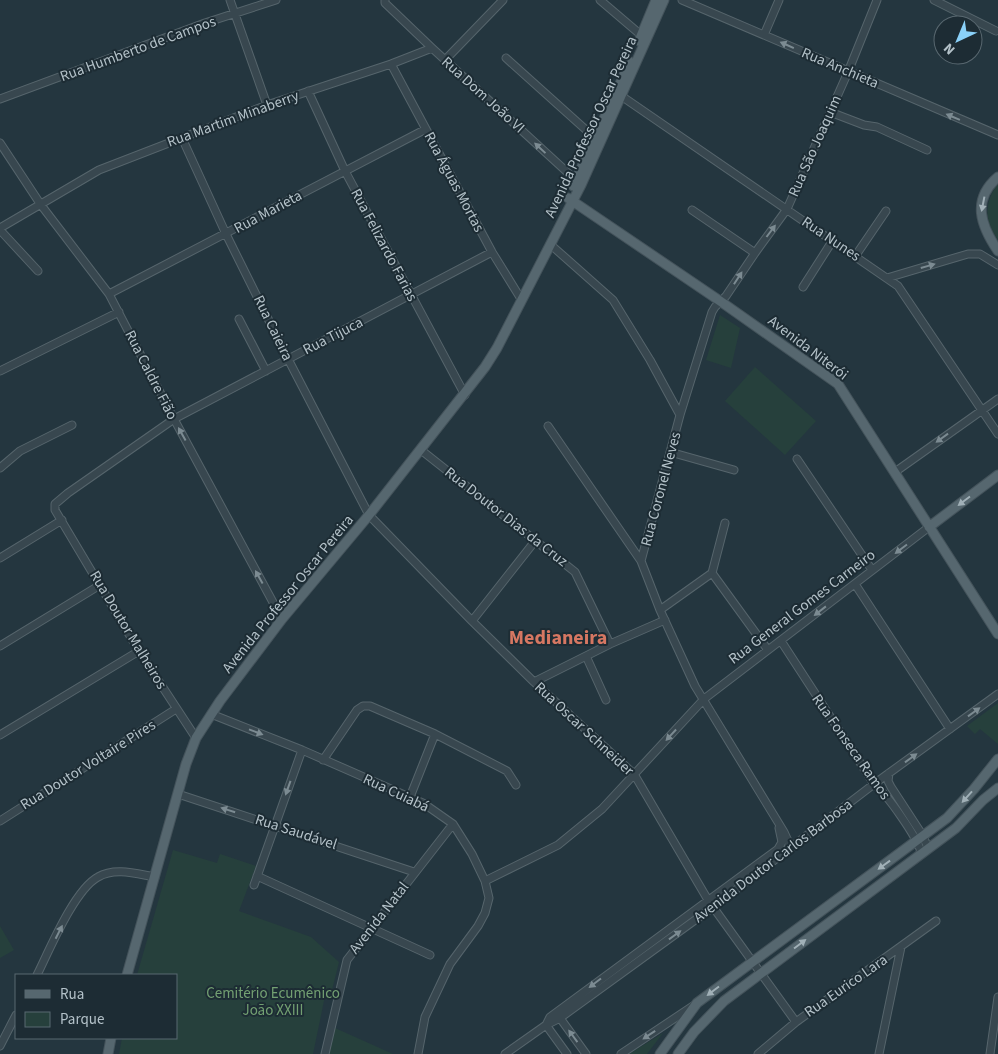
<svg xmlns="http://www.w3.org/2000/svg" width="998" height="1054" font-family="'Source Sans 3',sans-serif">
  <rect width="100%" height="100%" fill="#24363f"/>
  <path fill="#26403c" d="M998,183v57c-14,-19 -14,-37 0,-57z
    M720,315l20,13 -9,40 -25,-8z
    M755,367l61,54 -31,34 -60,-54z
    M998,703v41l-18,-15 -5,5 -8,-8z
    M173,850l44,13 3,-9 36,12 -17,45 72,26 28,25 -7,28 -7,6 -12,58h-194l3,-16h54v-63h-39z
    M0,926l14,24 -14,8z
    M335,1028l58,26h-64z
    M663,1033l-16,21h-18z"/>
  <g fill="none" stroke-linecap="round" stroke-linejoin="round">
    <defs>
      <path id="minor" d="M230,0l37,105
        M385,0v3l47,45 147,135
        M600,0l41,35
        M682,0l316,135
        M934,0l62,31
        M764,35l15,-35
        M506,58l89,80
        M445,60l58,-60
        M391,64l101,188 29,47
        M308,91l37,80 120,224
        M617,93l281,193 100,148
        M0,99l205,-76 71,-23
        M830,112l34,13 13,2 50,23
        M182,138l44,96 62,125 81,156 103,106 62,61 100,92 74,126 88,122
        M0,143l41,62 68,89 65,125 108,200
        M692,210l63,43
        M0,228l99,-58 168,-65 124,-41 41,-16
        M0,230l38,41
        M551,245l62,55 37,60 30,55
        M856,255l30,-44
        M887,278l81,-24h12l18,11
        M803,287l30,-47
        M109,294l317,-165
        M239,319l27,52
        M0,371l119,-59
        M548,426l93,135
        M421,450l154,122 35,72
        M670,452l64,18
        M797,459l75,111
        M0,468l20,-17 52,-26
        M895,472l103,-73
        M0,558l62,-38
        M712,573l56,77
        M855,584l95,145
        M660,610l52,-37 13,-50
        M472,621l63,-80
        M781,641l93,143c13,10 43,53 47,68
        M0,646l100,-61
        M586,656l20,44
        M534,682l76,-38 55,-24
        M211,714l91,36 121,53 30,21 19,30 13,27 4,17 -4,15 -7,13 -28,38 -25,53 -7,37
        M0,735l139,-84
        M196,738l-57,-87 -84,-141v-6l13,-11 106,-74 318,-167
        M323,760l34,-50 6,-4h7l65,28 72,37 9,14
        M889,773l-1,8 3,6 32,49 5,12
        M178,794l236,78
        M410,797l25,-63
        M0,821l176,-112
        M788,850l1,-7 -5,-11 -89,-146 -35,-76 -19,-49 39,-146 32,-103 3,-5 11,-11 29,-43 32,-44 61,-137 29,-72
        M257,876l173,79
        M485,881l73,-36 44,-36 102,-110 225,-172
        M254,885l48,-135
        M37,975c12,-24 37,-85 61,-98 17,-10 39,-3 57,0
        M560,1018l26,36
        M546,1025l4,-8 228,-168 4,-7 -3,-14
        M546,1025l21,29
        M0,1046l16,-31
        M325,1054l22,-94 106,-136
        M505,1054l41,-29 14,-7 153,-111 161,-123 124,-90
        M621,1054l72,-48
        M758,1054l38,-32 140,-101
        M879,1054l22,-107
        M990,1054l8,-57"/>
      <path id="major" d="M639,41l17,-41
        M998,177c-27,23 -17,49 0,74
        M573,186l57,-124
        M568,198l152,103 118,83 160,250
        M929,527l69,-52
        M127,975l59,-211 10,-26 24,-37 62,-82 87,-104 116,-148 12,-19 84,-163 83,-185
        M108,1054l3,-16
        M660,1054l37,-51 250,-185 27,-29 24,-30
        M678,1054l16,-22 30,-31 232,-173 27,-28 15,-12"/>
    </defs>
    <use href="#minor" stroke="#56656c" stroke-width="9"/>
    <use href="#major" stroke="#44535b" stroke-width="11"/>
    <use href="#minor" stroke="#38474f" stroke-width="7"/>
    <use href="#major" stroke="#56676f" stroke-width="9"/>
  </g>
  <defs><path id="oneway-solid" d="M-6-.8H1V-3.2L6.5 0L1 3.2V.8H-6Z" transform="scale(1.25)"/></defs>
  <g fill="#7c8b92">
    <use href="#oneway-solid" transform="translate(787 45) rotate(-156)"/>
    <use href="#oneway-solid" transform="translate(953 117) rotate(-157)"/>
    <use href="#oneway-solid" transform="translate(540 148) rotate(-137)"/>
    <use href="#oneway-solid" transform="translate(771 231) rotate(-53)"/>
    <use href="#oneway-solid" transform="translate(928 266) rotate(-16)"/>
    <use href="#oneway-solid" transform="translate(738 278) rotate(-57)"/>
    <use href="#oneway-solid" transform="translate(182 434) rotate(-119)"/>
    <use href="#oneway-solid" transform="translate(942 438) rotate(144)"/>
    <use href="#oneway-solid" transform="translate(901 549) rotate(143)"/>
    <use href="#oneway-solid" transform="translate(259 577) rotate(-119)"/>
    <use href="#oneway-solid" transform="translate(820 611) rotate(142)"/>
    <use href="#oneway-solid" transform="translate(974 712) rotate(-36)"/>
    <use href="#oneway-solid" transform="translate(256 732) rotate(21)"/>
    <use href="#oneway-solid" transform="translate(671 735) rotate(133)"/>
    <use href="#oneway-solid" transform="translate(911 758) rotate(-36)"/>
    <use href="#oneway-solid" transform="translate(288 788) rotate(110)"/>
    <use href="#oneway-solid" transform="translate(228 810) rotate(-162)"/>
    <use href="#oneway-solid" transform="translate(59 932) rotate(-63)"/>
    <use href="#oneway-solid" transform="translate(675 935) rotate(-36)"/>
    <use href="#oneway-solid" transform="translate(595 983) rotate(143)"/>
    <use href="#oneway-solid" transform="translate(649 1035) rotate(146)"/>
    <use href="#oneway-solid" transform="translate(573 1036) rotate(-126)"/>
  </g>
  <g fill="#a1b0b7">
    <use href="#oneway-solid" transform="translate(983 204) rotate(101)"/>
    <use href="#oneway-solid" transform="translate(964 501) rotate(143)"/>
    <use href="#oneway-solid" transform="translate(967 797) rotate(132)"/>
    <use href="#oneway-solid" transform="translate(884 865) rotate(144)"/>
    <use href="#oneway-solid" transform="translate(800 944) rotate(-37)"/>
    <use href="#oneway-solid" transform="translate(713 991) rotate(143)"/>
  </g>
  <g text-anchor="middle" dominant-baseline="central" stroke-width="4" stroke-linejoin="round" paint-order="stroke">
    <g font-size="15" fill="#b4c2c9" stroke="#1d2c34">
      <text transform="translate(138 49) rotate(-20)">Rua Humberto de Campos</text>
      <text transform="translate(840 68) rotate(23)">Rua Anchieta</text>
      <text transform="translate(483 95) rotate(42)">Rua Dom João VI</text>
      <text transform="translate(233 119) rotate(-20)">Rua Martim Minaberry</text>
      <text transform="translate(591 127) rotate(-65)">Avenida Professor Oscar Pereira</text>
      <text transform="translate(815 146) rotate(-66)">Rua São Joaquim</text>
      <text transform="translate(454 182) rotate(62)">Rua Águas Mortas</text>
      <text transform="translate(268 212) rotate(-28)">Rua Marieta</text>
      <text transform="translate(831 239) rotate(34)">Rua Nunes</text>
      <text transform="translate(384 245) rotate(62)">Rua Felizardo Farias</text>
      <text transform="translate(273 328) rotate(64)">Rua Caieira</text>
      <text transform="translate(333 336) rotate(-27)">Rua Tijuca</text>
      <text transform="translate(808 348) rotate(37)">Avenida Niterói</text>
      <text transform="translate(151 375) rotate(63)">Rua Caldre Fião</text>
      <text transform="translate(661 489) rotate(-75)">Rua Coronel Neves</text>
      <text transform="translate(506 517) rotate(38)">Rua Doutor Dias da Cruz</text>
      <text transform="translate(288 594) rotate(-51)">Avenida Professor Oscar Pereira</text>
      <text transform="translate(802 607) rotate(-37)">Rua General Gomes Carneiro</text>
      <text transform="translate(128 630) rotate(59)">Rua Doutor Malheiros</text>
      <text transform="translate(584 729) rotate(43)">Rua Oscar Schneider</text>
      <text transform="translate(851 747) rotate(55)">Rua Fonseca Ramos</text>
      <text transform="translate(88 765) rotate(-32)">Rua Doutor Voltaire Pires</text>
      <text transform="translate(396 793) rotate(25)">Rua Cuiabá</text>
      <text transform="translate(296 832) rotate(18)">Rua Saudável</text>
      <text transform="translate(773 861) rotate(-37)">Avenida Doutor Carlos Barbosa</text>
      <text transform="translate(379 918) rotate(-52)">Avenida Natal</text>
      <text transform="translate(846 986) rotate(-35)">Rua Eurico Lara</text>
    </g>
    <g font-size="15" fill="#73a072" stroke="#1d2c34">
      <text x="273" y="993">Cemitério Ecumênico<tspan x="273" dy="17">João XXIII</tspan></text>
    </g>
    <g font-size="20" font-weight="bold" fill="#d67762" stroke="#1d2c34">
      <text x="558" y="638">Medianeira</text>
    </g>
  </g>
  <rect x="15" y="974" width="162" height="65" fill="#1d2c34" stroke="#596870"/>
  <rect x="25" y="990" width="25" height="8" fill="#56676f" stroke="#596870"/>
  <text x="60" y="999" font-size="15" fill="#b4c2c9">Rua</text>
  <rect x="25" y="1012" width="25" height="15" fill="#26403c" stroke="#596870"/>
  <text x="60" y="1024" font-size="15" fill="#b4c2c9">Parque</text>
  <g transform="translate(958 40) rotate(224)"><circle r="24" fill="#1d2c34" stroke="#596870"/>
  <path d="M0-4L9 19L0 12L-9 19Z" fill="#8ad1f9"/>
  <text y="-8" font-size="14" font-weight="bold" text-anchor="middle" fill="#b4c2c9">N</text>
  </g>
</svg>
